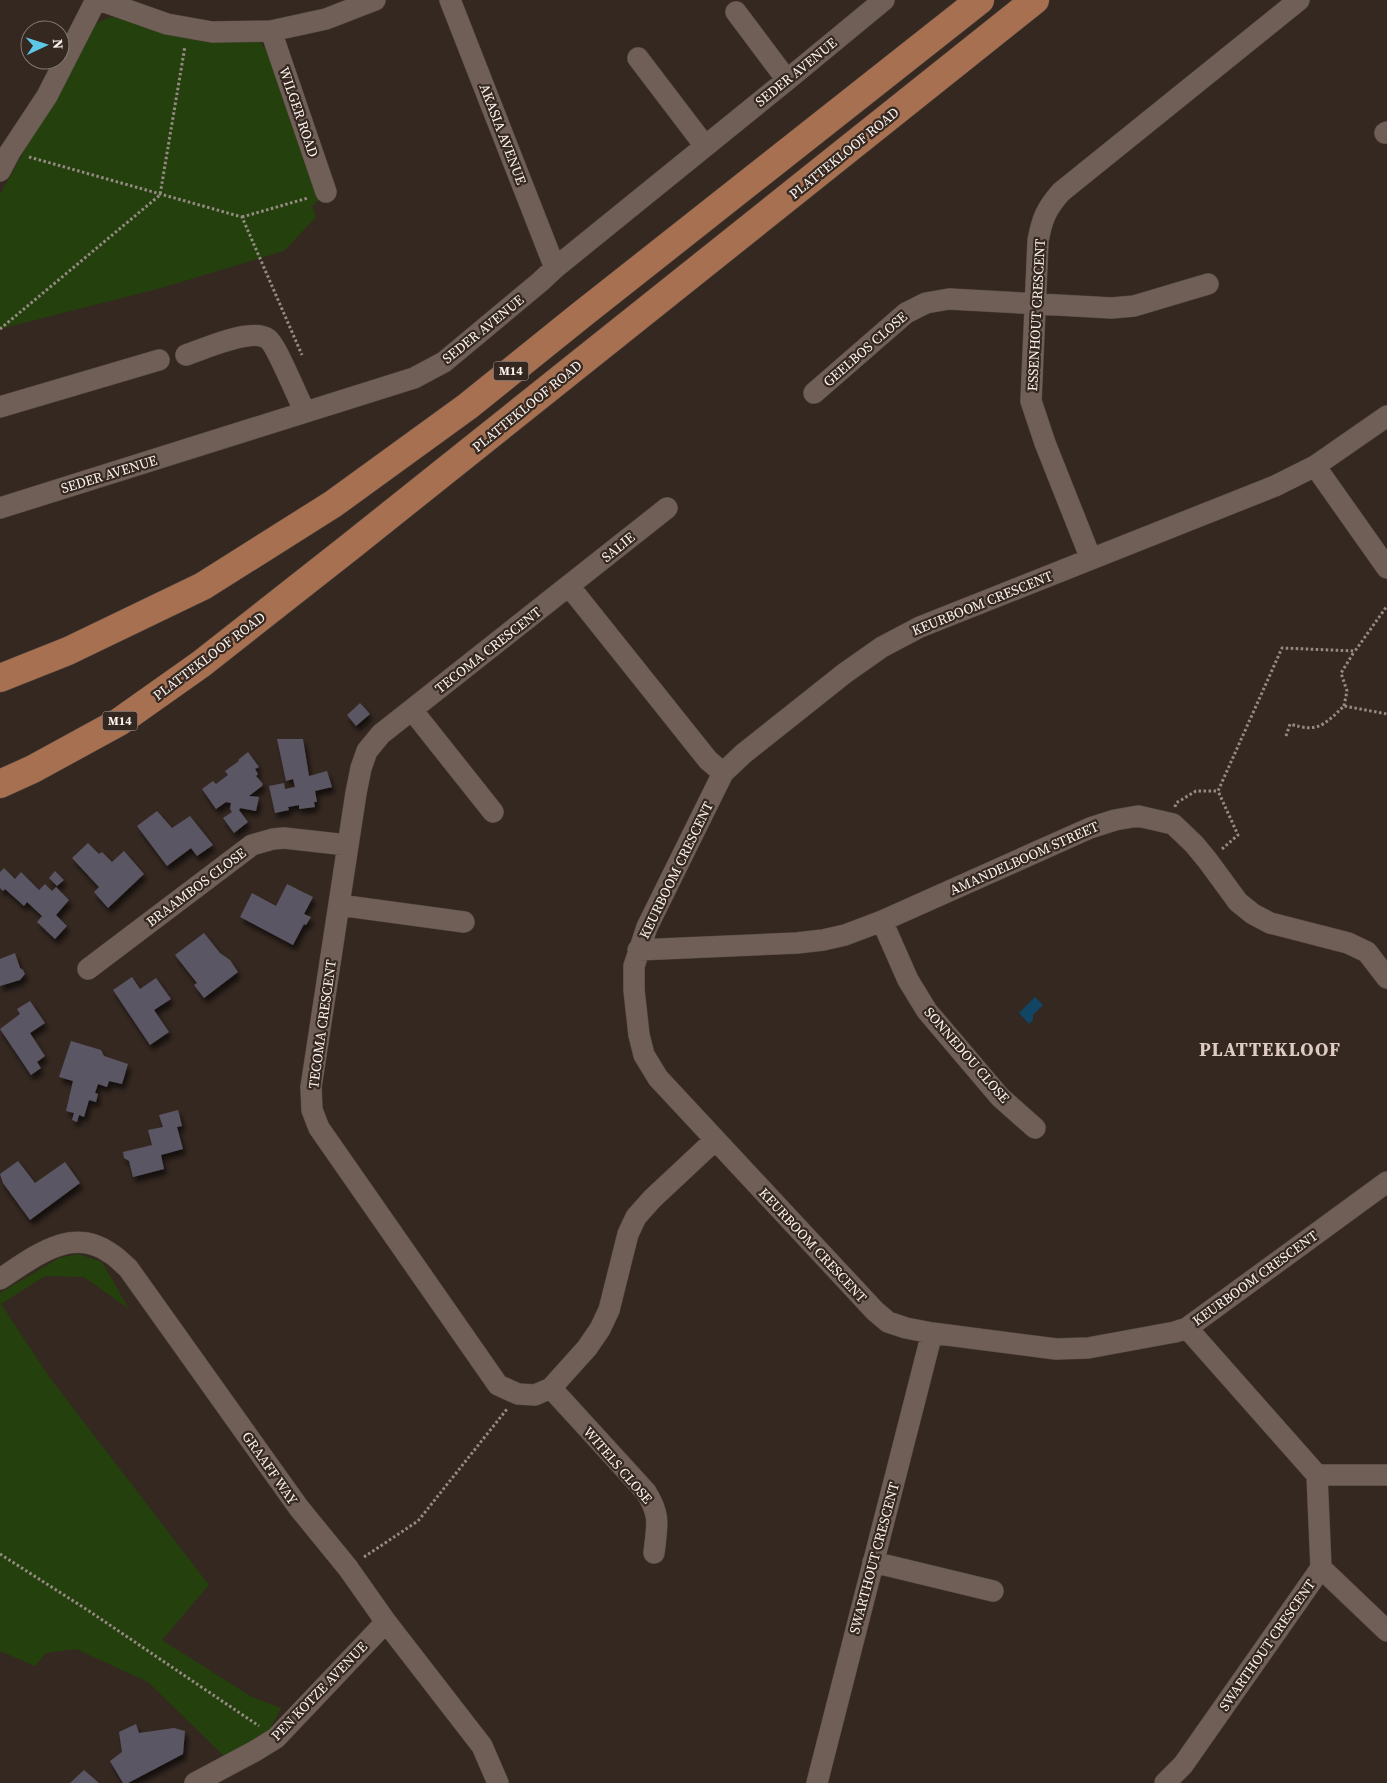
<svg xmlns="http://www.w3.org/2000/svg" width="1387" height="1783" font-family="'Source Serif 4',serif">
  <defs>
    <filter id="shadow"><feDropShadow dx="3" dy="5.5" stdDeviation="2.5" flood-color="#0009"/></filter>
  </defs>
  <rect width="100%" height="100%" fill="#352821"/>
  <path fill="#24400c" d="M111,17l144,23 6,3 7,10 51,147 -7,6 4,11 -32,34 -123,37 -161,41v-135l93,-166 5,-6z
    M78,1254l24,8 27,47 -45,-32 -39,-1 -44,28 49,74 159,207 -47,55 90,57 29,11 -12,23 -45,25 -76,-74 -72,-33 -30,4 -11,13 -35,-15v-358l59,-35z"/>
  <path fill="#104564" d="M1035,997l8,8 -10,10v5l-4,4 -10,-11z"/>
  <path fill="#5a5664" filter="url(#shadow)" d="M360,703l10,11 -14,12 -9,-11z
    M277,739h26l6,37 18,-5 5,16 -17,4 2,11h-3l1,5 -16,2v-4l-11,2 1,3 -14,3 -6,-27 15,-3 1,6 10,-2 -2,-8 -7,2z
    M248,752l11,15 -4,2 3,5 -2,2 7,8 -1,2 -13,10 10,1 -3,14 -16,-3 -1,2 9,12 -14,11 -11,-15 9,-6 -2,-3 1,-6 -5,-1 -10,7 -14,-20 11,-8 3,3 12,-9 -3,-4 14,-10 -1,-1z
    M157,811l15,17 18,-12 23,29 -16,11 -6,-8 -24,18 -30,-40z
    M88,843l11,11 3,-2 10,10 12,-11 20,23 -36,34 -14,-16 5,-5 -27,-29z
    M4,868l11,11 6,-7 18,18 6,-6 7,7 4,-4 13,13 -13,15 11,11 -12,13 -18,-17 5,-6 -15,-14 -3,4 -19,-17 -2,2 -3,-3v-16z
    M55,871l9,9 -7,6 -8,-8z
    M287,884l26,13 -9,17 7,3 -5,8 -2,-1 -11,21 -53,-28 12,-24 24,13z
    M204,933l16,20 10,7 8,12 -34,26 -10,-13 3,-2 -22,-28z
    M15,953l5,15 3,2 2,4 -5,6 -20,6v-27z
    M132,977l8,12 16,-11 15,21 -17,11 15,22 -19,13 -37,-55z
    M30,1001l15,22 -15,10 15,23 -8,6 4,6 -10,7 -31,-46 20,-15 -3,-5z
    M71,1041l30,9 3,6 24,8 -6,20 -13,-3 -2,6 -9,-3 -3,9 3,1 -2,8 -7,-2 -5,17 -5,-2 -2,7 -5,-2 2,-7 -8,-2 7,-30 -14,-4z
    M178,1110l4,16 -5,1 6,22 -22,6 3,14 -31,8 -4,-16 -5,-3 -1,-6 29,-7 -4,-15 15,-3 -4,-12z
    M18,1161l17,22 30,-21 15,21 -50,37 -27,-37 -3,-9z
    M136,1724l3,9 35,-5 11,3 -2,23 -55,29h-5l-13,-22 12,-9 -3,-20z
    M84,1770l15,13h-29z"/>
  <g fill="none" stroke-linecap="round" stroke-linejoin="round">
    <defs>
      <path id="minor" d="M99,0l68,24 45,8 59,-1 55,-12 49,-19
        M450,0l105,268
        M736,12l51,68
        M271,31l55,161
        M638,58l67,88
        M1385,133l2,-1
        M0,171l10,-19 37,-56 49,-96
        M186,355c18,-6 66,-28 82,-16 9,7 30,60 37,73
        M814,393l92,-80 20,-10 23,-4 163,9 22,-2 74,-22
        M0,407l159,-47
        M1387,416l-72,50 -40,20 -355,141 -38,20 -37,26 -102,81 -20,19 -76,154 -13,39v24l5,45 5,20 14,23 217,233 13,11 18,6 26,5 124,16 32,-1 87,-16 12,-4 200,-146
        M1315,466l72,102
        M0,508l414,-130 30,-16 96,-80 15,-14 232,-188 97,-80
        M667,508l-286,226 -14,17 -6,17 -5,25 -45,294 1,23 7,18 179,257 20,9 17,1 16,-7 36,-40 13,-19 9,-19 19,-76 8,-17 16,-18 63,-59
        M1091,559l-46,-116 -14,-42 7,-160c4,-22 8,-32 23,-49l238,-192
        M569,586l139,174 15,13
        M412,710l81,102
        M339,905l125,17
        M882,921l26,59 19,31 73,86 35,31
        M638,950l159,-7 26,-3 22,-5 37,-14 208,-93 25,-8 23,-4 35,8 21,20 14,17 30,41 15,12 17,9 78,20 19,9 20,26
        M88,969l164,-124 21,-6 11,-1 63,7
        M0,1279c33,-21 71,-54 110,-26 7,4 12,10 18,15l171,240 49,60 38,54 96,124 16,37
        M551,1388l95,104c15,24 11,33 8,61
        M1317,1475h70
        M873,1562l120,29
        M1321,1568l66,63
        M195,1783l60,-32 21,-13 110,-116
        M817,1783l115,-450
        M1165,1783l18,-18 138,-197 -4,-93 -130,-147"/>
      <path id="major" d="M0,678l68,-27 135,-65 130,-82 135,-98 113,-91 399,-315
        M0,784l33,-15 86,-47 82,-58 150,-118 684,-546"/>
    </defs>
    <use href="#minor" stroke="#524740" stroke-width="22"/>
    <use href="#major" stroke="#524740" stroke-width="29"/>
    <path stroke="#968b84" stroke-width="3" stroke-dasharray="2.5 2.5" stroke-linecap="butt" d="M29,157l213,60 60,138
      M242,217l66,-19
      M0,329l160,-134 25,-149
      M1344,706l3,-15 -6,-18 13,-21
      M1286,736l4,-12c28,9 34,1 54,-18l43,8
      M1175,807l1,-4 20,-12h22
      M1222,849l16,-14 -20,-44 64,-143 73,3 32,-45
      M0,1554l89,57 170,115
      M364,1557l54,-36 89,-112"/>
    <use href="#minor" stroke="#6f5f57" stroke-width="21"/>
    <use href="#major" stroke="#a77050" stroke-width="28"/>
  </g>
  <g text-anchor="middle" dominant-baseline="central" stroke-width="4.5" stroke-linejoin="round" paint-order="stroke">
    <g fill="#352821" stroke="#c0b5b0" stroke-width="1">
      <rect x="493.5" y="361.5" width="35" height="19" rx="4"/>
      <rect x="102.5" y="711.5" width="35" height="19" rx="4"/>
    </g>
    <g font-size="12" font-weight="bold" fill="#fbf2ed">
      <text x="511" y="371">M14</text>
      <text x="120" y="721">M14</text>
    </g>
    <g font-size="14" fill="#fbf2ed" stroke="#352821">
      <text transform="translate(796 72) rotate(-39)">SEDER AVENUE</text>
      <text transform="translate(299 112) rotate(71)">WILGER ROAD</text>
      <text transform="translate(503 134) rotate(69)">AKASIA AVENUE</text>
      <text transform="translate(844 153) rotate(-39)">PLATTEKLOOF ROAD</text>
      <text transform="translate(1036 315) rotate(-87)">ESSENHOUT CRESCENT</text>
      <text transform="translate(483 329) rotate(-39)">SEDER AVENUE</text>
      <text transform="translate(865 349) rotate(-41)">GEELBOS CLOSE</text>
      <text transform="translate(527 406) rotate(-39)">PLATTEKLOOF ROAD</text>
      <text transform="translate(109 474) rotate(-17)">SEDER AVENUE</text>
      <text transform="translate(618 547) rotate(-39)">SALIE</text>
      <text transform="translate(982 603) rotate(-22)">KEURBOOM CRESCENT</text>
      <text transform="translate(488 650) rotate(-38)">TECOMA CRESCENT</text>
      <text transform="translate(209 656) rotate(-37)">PLATTEKLOOF ROAD</text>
      <text transform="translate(1024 858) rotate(-24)">AMANDELBOOM STREET</text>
      <text transform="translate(676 870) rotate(-64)">KEURBOOM CRESCENT</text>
      <text transform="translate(196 887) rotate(-37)">BRAAMBOS CLOSE</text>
      <text transform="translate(322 1024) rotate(-82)">TECOMA CRESCENT</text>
      <text transform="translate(967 1055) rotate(49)">SONNEDOU CLOSE</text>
      <text transform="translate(813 1245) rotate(47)">KEURBOOM CRESCENT</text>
      <text transform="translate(1255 1278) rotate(-36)">KEURBOOM CRESCENT</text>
      <text transform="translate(618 1465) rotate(49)">WITELS CLOSE</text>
      <text transform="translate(270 1468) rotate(55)">GRAAFF WAY</text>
      <text transform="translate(874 1558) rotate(-75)">SWARTHOUT CRESCENT</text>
      <text transform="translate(1267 1645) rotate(-55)">SWARTHOUT CRESCENT</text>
      <text transform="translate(319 1691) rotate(-46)">PEN KOTZE AVENUE</text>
    </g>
    <g font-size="19" font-weight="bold" letter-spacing="1" fill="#deccc2" stroke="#352821">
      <text x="1270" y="1049">PLATTEKLOOF</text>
    </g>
  </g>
  <g transform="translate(45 45) rotate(86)"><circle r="24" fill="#352821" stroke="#847973"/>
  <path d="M0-4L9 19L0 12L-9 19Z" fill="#5cc7e7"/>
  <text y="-8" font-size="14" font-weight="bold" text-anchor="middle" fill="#fbf2ed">N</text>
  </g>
</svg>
